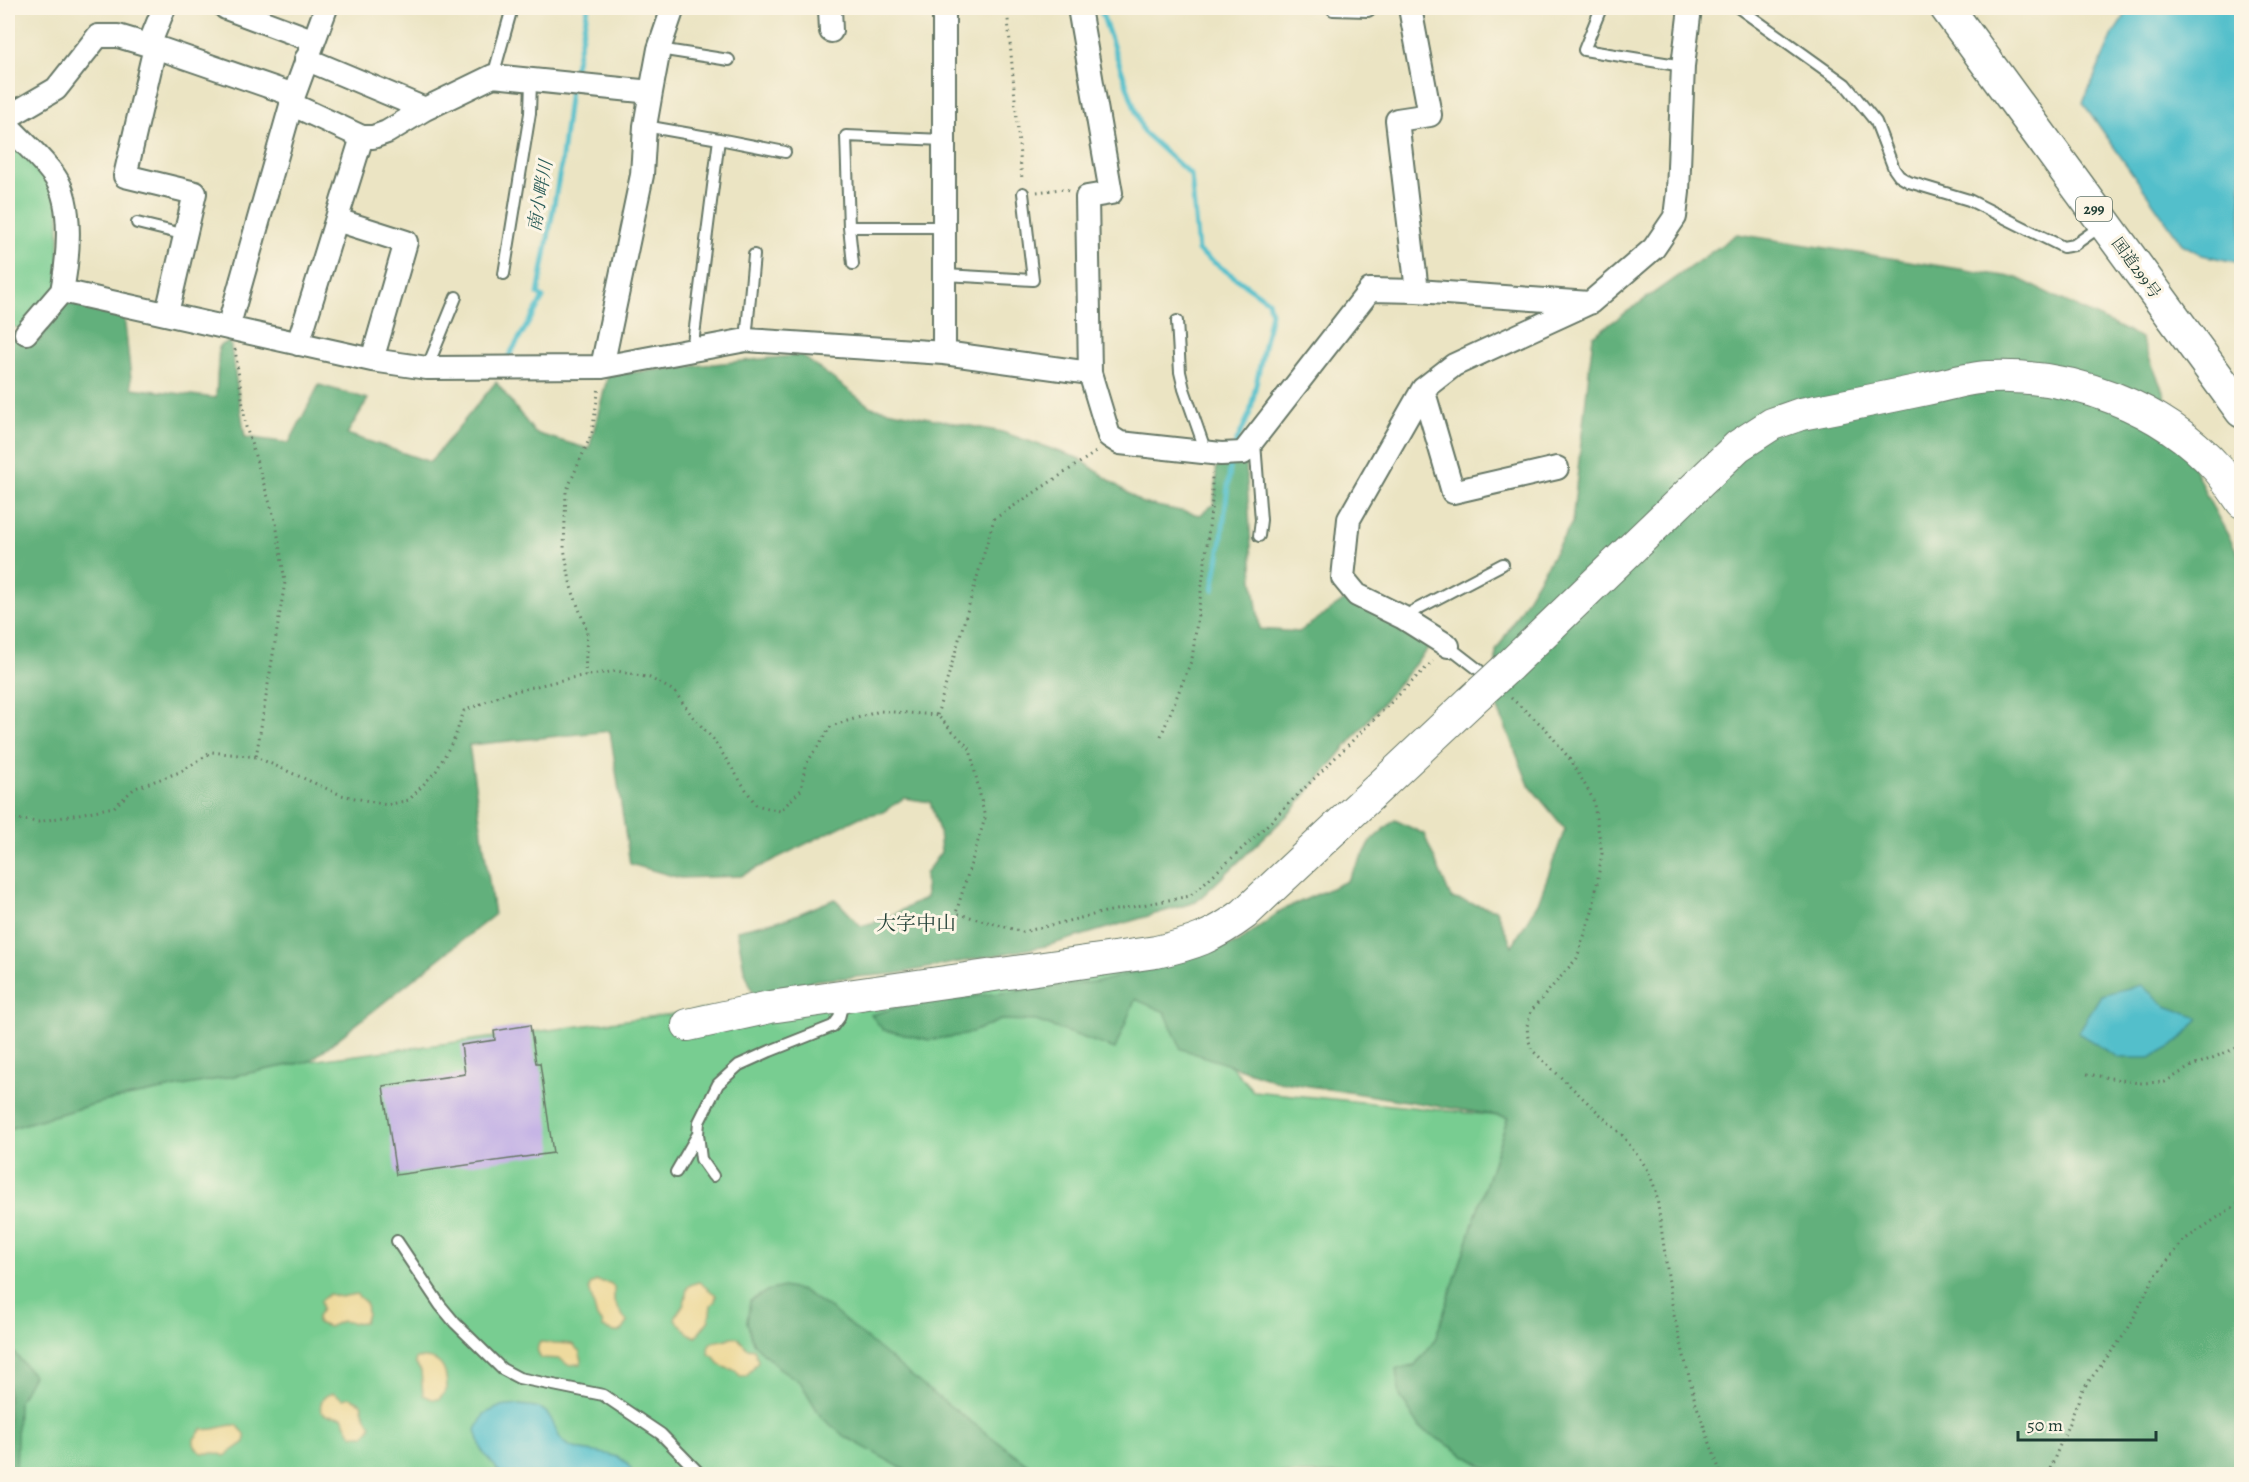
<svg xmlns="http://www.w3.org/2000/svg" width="2249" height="1482" font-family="Alegreya,'Noto Serif JP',serif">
  <rect width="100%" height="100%" fill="#fcf5e5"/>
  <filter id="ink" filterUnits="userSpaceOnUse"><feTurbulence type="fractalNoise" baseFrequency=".0167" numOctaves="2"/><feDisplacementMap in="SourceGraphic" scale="12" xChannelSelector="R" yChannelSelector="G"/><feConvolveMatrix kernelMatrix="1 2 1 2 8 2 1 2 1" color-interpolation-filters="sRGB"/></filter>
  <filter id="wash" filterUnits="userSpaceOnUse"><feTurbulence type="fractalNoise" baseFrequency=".008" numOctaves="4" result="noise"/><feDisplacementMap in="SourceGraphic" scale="24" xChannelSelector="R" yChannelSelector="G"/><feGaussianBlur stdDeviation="1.35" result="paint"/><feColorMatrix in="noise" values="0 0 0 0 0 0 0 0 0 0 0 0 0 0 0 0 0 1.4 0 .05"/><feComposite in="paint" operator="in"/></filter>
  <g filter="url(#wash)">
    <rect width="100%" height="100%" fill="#ebe4c3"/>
    <path fill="#78cd91" stroke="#4c8562" stroke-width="1.5" d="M8,132l42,49 9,29v79l-37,40 -14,-3z
      M1140,949l41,59 72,83 255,26 -73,223 -20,26 -19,3 24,59 76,46h-1488v-345l93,-27 209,-41 579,-75z"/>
    <path fill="#62b07b" stroke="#407658" stroke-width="1.5" d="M1737,234l280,44 124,60 65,157 35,64v915h-745l-76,-46 -20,-32 -4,-27 19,-3 20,-26 73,-223 -231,-36 -96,-32 -16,-37 -30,-13 -20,50 -79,-28 -35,-1 -36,15 -36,5 -46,-10 -12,-15 38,-11 193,-23 135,-38 45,-33 65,-29 26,-42 22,-19 29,14 27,64 45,12 16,36 26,-43 27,-74 -36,-44 -33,-81v-53l76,-128 21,-187z
      M65,300l59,16 8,72 84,10 3,-52 11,-5 15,96 44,6 30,-58 49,14 -21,35 83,28 66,-80 39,51 54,16 19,-74 193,-20 70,52 131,25 76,26 64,45 58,12 14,-11 3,-43 29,3 7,115 7,50 39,3 47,-33 81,38 3,9 -136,163 -98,93 -150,44 -151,28 -78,6 -63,15 -10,-26 -7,-39 49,-11 49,-20 26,27 21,-6 44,-22 -1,-24 16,-22 -2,-21 -9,-29 -26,-4 -21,14 -23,5 -119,59 -61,2 -50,-14 -20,-133 -141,14 25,170 -184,146 -209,41 -93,27v-798l31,10z
      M783,1287l20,4 28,18 95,79 115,86h-129l-68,-38 -23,-19 -20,-34 -23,-16 -25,-24 -6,-21 3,-21 17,-10z
      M8,1345l25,30 -15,28 -2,71h-8z"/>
    <path fill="#eeda9e" stroke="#868c69" stroke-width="1.5" d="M596,1281l14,2 4,4v15l13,20c-4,14 -13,11 -24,6l-1,-6 -5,-4 -8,-30 2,-4z
      M699,1282l17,13 -1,6 -4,4 -2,15 -13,17 -7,-3 -14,-15c1,-7 5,-8 8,-14 7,-12 -3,-19 16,-23z
      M329,1294l12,3 15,-3 10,9 1,11 -3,8 -11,1 -11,-2 -13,6 -12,-4v-6l5,-8 -2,-8z
      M731,1337h6l10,11 7,1 4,12 -11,15h-7l-5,-6c-19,-4 -11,-3 -22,-14l-4,-2c-5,-18 13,-10 22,-17z
      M540,1342l32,2 8,8 1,12 -13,1 -8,-6 -19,-1c-4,-6 -5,-10 -1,-16z
      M416,1358c24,-2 31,9 31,31l-8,10h-7l-9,-4 -2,-24 -6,-8z
      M334,1393l9,6 7,-2 11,6c1,3 1,7 3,10 5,12 12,9 1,22h-13l-10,-18 -16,-2 -5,-3c-2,-11 2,-17 13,-19z
      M237,1425l8,9v8l-20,14c-3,-1 -6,-3 -10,-3 -10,0 -15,3 -21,-9v-5l8,-10c14,3 22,-5 35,-4z"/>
    <path fill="#52bfcb" stroke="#387e80" stroke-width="1.5" d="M2130,8h111v255l-39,-8 -20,-11 -99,-141 30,-69z
      M2141,985l25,21 33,12 -20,24 -29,16h-31l-41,-25 23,-38z
      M520,1405c6,1 14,1 19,3 17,6 14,28 28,37 21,12 57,1 66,29h-132l-19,-23 -6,-21 8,-16 15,-7z"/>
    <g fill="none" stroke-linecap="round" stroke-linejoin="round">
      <path stroke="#52bfcb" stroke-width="5" d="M1100,8l43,124 48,43 7,76 70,50 3,12 -21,100 -16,34
        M572,80l16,-72
        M506,361l37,-63 -5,-4 23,-129 9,-76
        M1213,590l8,-46 10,-83"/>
    </g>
    <g id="blocks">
      <path fill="#bca9e5" d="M530,1025l6,38h4l13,90 -157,22 -13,-89 82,-12 -4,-29 34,-5 -1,-9z"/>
    </g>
  </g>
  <g filter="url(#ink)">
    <use href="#blocks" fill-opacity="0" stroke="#676" stroke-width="1.5"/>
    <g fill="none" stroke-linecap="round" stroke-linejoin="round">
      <defs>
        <path id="lane" d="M1601,8l-17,42 99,16
          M1739,8l106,76 31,38 18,47 5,7 10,6 60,18 94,47 11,-2 27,-19
          M1333,10l35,1 5,-3
          M659,49l70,11
          M493,76l19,-68
          M645,126l74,13 -27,212
          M719,139l66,13
          M137,223l49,12
          M849,227h96
          M853,264l-4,-37 -3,-91 98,4
          M504,274l26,-161 1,-32
          M945,275l88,5 -10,-87
          M1177,321l3,51 4,17 22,63
          M746,340l8,-85
          M427,368l29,-71
          M1255,443l6,77 -2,16
          M1402,617l101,-53
          M1448,646l31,24
          M698,1134l3,25 12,17
          M676,1172l22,-38 1,-12 19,-38 21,-19 31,-14 63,-25 6,-8 5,-19
          M397,1241l43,64 15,18 47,46 17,9 84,17 58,39 39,40"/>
        <path id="street" d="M226,8l86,32
          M830,8l1,23
          M1079,8l32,185 -24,4 3,176
          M1410,8l20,107 -33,5 20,171
          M149,45l15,-37
          M155,47l-30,129 70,17 -28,120
          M306,59l119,50
          M291,104l71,33
          M8,117l48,-28 42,-53h20l37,11 139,48
          M8,126c15,16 34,32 47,51 19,27 13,83 7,114l310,69 55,8 175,-1 144,-27 198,13 146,20 19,63 11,7 101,11 22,-1 127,-163 47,1 173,12 64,-55 21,-31 3,-25 5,-126 7,-58
          M337,220l69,22 -34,118
          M228,328l66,-233 32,-87
          M26,333l36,-42
          M298,344l64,-207h11l14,-5 38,-23 68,-33 158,16
          M944,353v-345
          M602,367l40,-192 3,-49 6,-34 8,-43 14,-41
          M1423,389l30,103 104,-24
          M1448,646l-46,-29 -45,-22 -14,-17 6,-59 74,-130 31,-24 135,-62"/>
        <path id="secondary" d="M1508,667l230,-221 34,-22 29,-10c42,-8 83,-16 125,-25 20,-4 42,-11 62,-12 83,-4 174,29 230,92 9,10 16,22 24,33
          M688,1025l82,-18 386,-55c37,-8 57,-15 88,-38l226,-212"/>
        <path id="highway" d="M1947,8l295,403"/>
      </defs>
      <use href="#lane" stroke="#676" stroke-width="14"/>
      <use href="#street" stroke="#676" stroke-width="26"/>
      <use href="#secondary" stroke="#676" stroke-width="34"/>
      <use href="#highway" stroke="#676" stroke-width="36"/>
      <path stroke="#676" stroke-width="3" stroke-dasharray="1.5 4.5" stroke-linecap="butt" d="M1007,8l15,171
        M1037,192l23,-3 9,2
        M235,349l11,78 30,96 9,59 -29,175
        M585,676l2,-45 -16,-44 -7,-39 2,-56 26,-59 7,-46
        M1511,698l35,31 26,33 21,37 9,54 -9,56 -16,49 -46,53 -4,15 1,12 4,12 91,86 25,34 8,21 17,120 22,90 26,73
        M937,715l57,-196 102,-67
        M1161,736l31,-77 14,-105 6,-53v-28
        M8,818l30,4 76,-15 21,-19 45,-16 32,-20 44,5 85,38 46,10 22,-5 27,-29 19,-34 9,-26 40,-17 66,-16 47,-7 33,7 24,13 19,26 20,22 43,66 24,6 21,-21 4,-24 26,-40 49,-15 57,4 33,34 15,69 -29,95 67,19 82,-20 85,-16 67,-61 176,-174
        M2087,1074l52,9 26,-1 25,-15 52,-21
        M2048,1474l35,-85 44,-58 26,-52 31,-39 58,-39"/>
      <use href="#lane" stroke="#fff" stroke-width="10"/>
      <use href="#street" stroke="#fff" stroke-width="22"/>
      <use href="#secondary" stroke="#fff" stroke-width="32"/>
      <use href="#highway" stroke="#fff" stroke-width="33"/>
      <defs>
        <path id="secondary-bridge" d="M1470,702l38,-35"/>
      </defs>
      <use href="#secondary-bridge" stroke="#676" stroke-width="34" stroke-linecap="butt"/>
      <use href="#secondary-bridge" stroke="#fff" stroke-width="32"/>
    </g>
  </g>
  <g text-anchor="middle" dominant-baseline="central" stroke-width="6" stroke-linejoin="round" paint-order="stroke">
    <rect fill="#fcf5e5" stroke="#617469" stroke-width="1.5" x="2076" y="197" width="36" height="24" rx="4.5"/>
    <g font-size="15" font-weight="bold" fill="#1f3d34">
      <text x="2094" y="209">299</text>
    </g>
    <g font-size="16" fill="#1f3d34" stroke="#fcf5e5">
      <text transform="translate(2136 268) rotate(54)">国道299号</text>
    </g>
    <g font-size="18" font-style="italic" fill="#2c5e5a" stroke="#fcf5e5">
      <text transform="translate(540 196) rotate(-80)">南小畔川</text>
    </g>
    <g font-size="20" fill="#1f3d34" stroke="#fcf5e5">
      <text x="916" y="923">大字中山</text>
    </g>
  </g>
  <rect width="2249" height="1482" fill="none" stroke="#fcf5e5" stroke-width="30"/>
  <path d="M2018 1431v9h138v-9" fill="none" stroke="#1f3d34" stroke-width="3"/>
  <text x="2027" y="1431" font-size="18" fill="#1f3d34" stroke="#fcf5e5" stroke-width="4.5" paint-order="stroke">50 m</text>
</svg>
